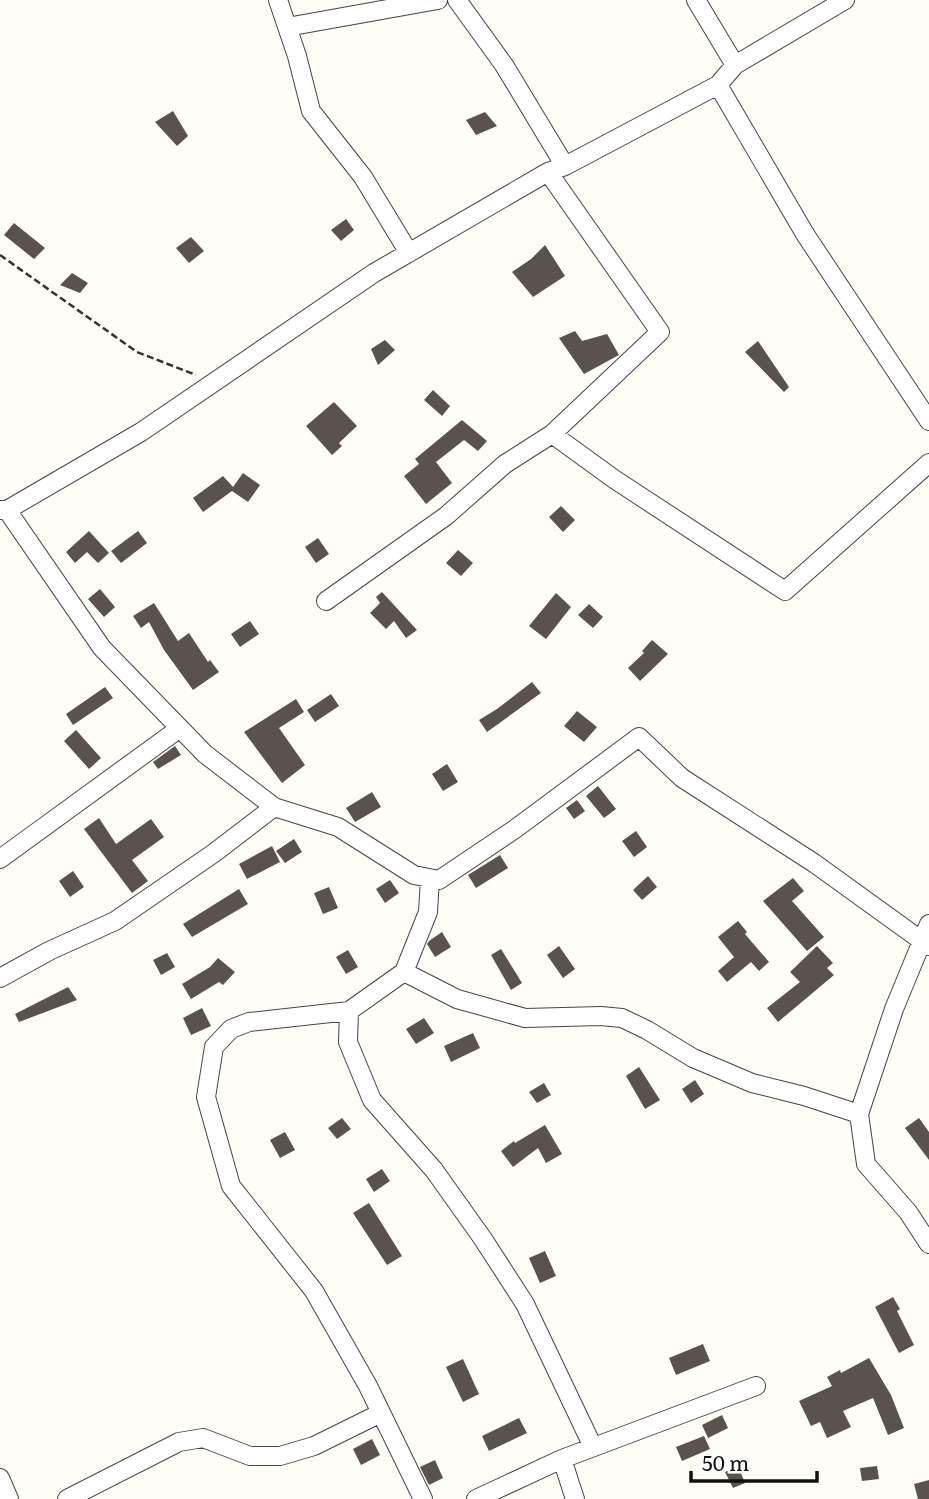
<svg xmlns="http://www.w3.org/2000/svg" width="929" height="1499" viewBox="0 0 929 1499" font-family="Literata,serif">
  <rect width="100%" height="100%" fill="#fffdf5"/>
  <path fill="#5a524d" d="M173,111L188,136L177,146L155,122Z
    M485,112L497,126L476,135L466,120Z
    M346,219L354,230L341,241L331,230Z
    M14,223L45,248L34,259L4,235Z
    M191,237L204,251L189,263L176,248Z
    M545,245L565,276L533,297L512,272L531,259Z
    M72,273L88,283L80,293L60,285Z
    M575,331L582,341L607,334L619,355L584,374L559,338Z
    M385,340L395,350L378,365L371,349Z
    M758,341L789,387L784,392L745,352Z
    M433,390L450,406L442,416L424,400Z
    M334,402L357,426L339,443L342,446L332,455L306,426Z
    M462,420L487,441L478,451L464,440L436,462L452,483L426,504L404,476L419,464L415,459Z
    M243,473L260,485L248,502L232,491L203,512L193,498L223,476L233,487Z
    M561,506L575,520L563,532L549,517Z
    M89,531L109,553L98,563L87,552L75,563L66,552Z
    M138,531L147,543L121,563L111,551Z
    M318,538L329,554L316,563L305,547Z
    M458,550L473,563L461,576L446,563Z
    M100,589L115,607L104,617L88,599Z
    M382,592L417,630L406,638L394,621L386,629L370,613L380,603L376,597Z
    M556,593L571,607L546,639L529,626Z
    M154,603L178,641L189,633L208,662L210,660L219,672L193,690L164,650L149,622L141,628L133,616Z
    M589,604L603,617L593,628L578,615Z
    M250,621L259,634L240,647L231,634Z
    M652,640L668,654L640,681L628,668L644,653L642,651Z
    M532,682L541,693L487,732L479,720L497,709Z
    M105,687L113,698L73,725L66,714Z
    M331,694L339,706L315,722L307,710Z
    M296,699L304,712L279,728L305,765L282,783L244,732Z
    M577,711L597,727L584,742L564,726Z
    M76,730L101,758L89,769L64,741Z
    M175,746L181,755L158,769L153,762Z
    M447,764L458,782L443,791L432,774Z
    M598,786L616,809L604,818L586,796Z
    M372,792L381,807L355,822L346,808Z
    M577,800L585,811L574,819L566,808Z
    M99,818L116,844L151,819L164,837L132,860L148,881L132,893L84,829Z
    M636,831L647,847L634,857L622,841Z
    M294,839L302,852L285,863L276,851Z
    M272,846L280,862L247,879L239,864Z
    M500,855L508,868L476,888L468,875Z
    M73,871L84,887L70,897L59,881Z
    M648,876L657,887L642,900L633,890Z
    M793,878L804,891L792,901L824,937L807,951L763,901Z
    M390,880L399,893L385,903L376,889Z
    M329,887L338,908L323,914L314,893Z
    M239,889L248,904L192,937L183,924Z
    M738,921L747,932L745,934L769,962L759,971L751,962L727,982L718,971L734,957L718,937Z
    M442,932L451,947L435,957L427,944L429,941Z
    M559,946L575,969L563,978L547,955Z
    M817,946L833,963L827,968L834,975L778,1022L767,1008L800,982L790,972Z
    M501,949L522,983L511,990L491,955Z
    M348,950L358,967L346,974L336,957Z
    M167,953L175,967L161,975L153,960Z
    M218,958L235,972L223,985L219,982L191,999L182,984L210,967Z
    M68,987L77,1000L19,1022L15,1014Z
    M202,1008L211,1026L191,1035L183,1018Z
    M424,1018L434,1033L416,1044L406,1029Z
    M473,1033L480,1048L451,1062L444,1046Z
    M639,1067L660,1100L645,1109L626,1076Z
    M695,1080L704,1094L691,1103L682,1089Z
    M544,1083L551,1095L537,1103L529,1092Z
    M342,1118L351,1129L337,1139L328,1128Z
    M919,1118L929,1132V1160L905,1128Z
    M545,1125L562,1154L546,1163L538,1148L513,1167L501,1151L514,1141L515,1143Z
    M285,1132L295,1150L280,1158L270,1140Z
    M382,1169L390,1181L374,1192L366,1179Z
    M369,1203L402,1256L387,1265L353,1213Z
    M545,1251L556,1276L540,1283L529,1258Z
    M893,1297L900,1309L897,1311L914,1345L899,1353L875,1307Z
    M703,1344L710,1361L676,1375L669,1358Z
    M869,1358L891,1395L904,1428L888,1435L873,1398L843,1411L851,1427L827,1438L820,1422L811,1426L799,1401L832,1386L827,1377L840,1370L841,1373Z
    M463,1359L479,1394L463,1402L446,1367Z
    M722,1415L728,1428L708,1438L702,1425Z
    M519,1418L527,1433L489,1451L482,1436Z
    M704,1436L710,1449L682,1461L676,1447Z
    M372,1439L380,1455L361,1465L353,1449Z
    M435,1460L443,1478L429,1485L420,1467Z
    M738,1466L745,1483L733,1488L725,1472Z
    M877,1466L879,1479L862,1481L860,1468Z
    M929,1480V1499H918L914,1484Z"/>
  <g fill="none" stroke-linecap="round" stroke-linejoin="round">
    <defs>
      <path id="street" d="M278,0L297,56L311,111L363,177L409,253
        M457,0L504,65L565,166
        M696,0L735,65
        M287,27L438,0
        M718,85L805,234L929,421
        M552,434L614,479L785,591L929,463
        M0,510H7L141,432L374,273L548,172L565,166L718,85L735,65L845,0
        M7,510L102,648L205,754L274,807L338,827L414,875L439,880L515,829L639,737L682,778L814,863L929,946
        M326,601L446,516L505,464L552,434L660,332L548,172
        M0,859L180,728
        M929,924L894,1009L859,1114L866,1164L908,1212L929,1244
        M404,972L457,999L525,1018L601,1016L622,1018L647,1030L693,1058L752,1083L804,1096L859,1114
        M0,978L49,951L115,921L214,853L274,807
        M349,1011L348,1042L372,1100L434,1170L483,1239L525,1304L593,1447
        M562,1459L575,1499
        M0,1478L9,1499
        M67,1499L179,1442L203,1438L250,1456H280L314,1446L381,1413
        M423,1499L368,1386L314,1291L231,1186L206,1097L214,1047L231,1029L249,1022L349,1011L404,972L428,912L430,879
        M476,1499L562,1459L756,1386"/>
    </defs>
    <use href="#street" stroke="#444" stroke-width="20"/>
    <path stroke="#333" stroke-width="2.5" stroke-dasharray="7 3.5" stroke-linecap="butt" d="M0,255L137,352L196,375"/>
    <use href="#street" stroke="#fff" stroke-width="18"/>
  </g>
  <path d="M691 1471v10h126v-10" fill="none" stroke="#111111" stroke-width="3.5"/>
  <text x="702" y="1471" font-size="21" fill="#111111" stroke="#ffffff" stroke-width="5" paint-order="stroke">50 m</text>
</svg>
